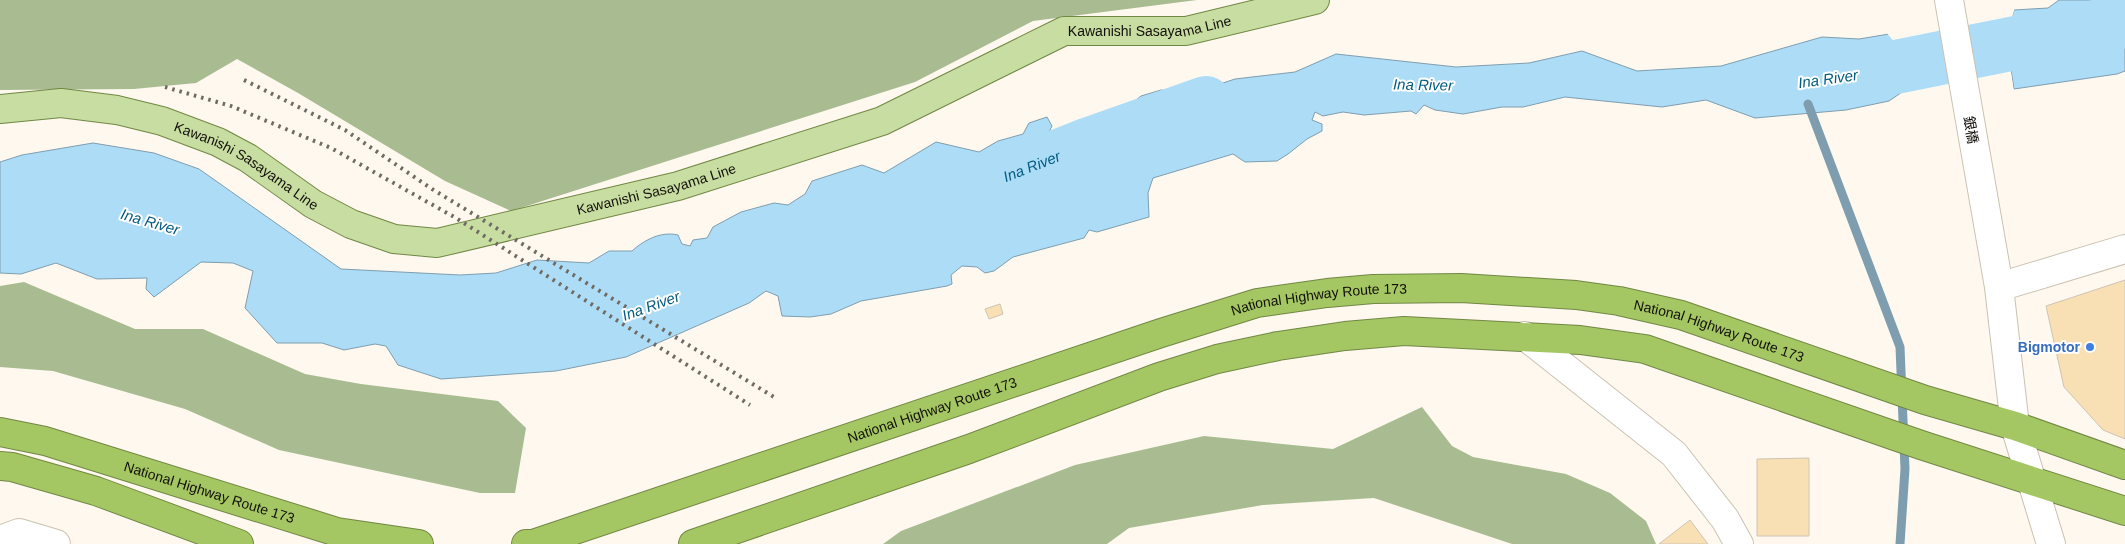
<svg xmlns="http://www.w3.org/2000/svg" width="2125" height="544" viewBox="0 0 2125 544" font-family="Arial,'Noto Sans JP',sans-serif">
  <rect width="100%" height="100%" fill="#fef8ee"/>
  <path fill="#a9bc91" d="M0,0H1197L1033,21L915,82L511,211L445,181L298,93L237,59L196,83L134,89L0,90Z
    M24,282L135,329H203L305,374L361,384L498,401L526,428L515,493H480L279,450L185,409L53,371L0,367V286Z
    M1422,407L1452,446L1473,457L1566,474L1610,493L1646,521L1656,544H1512L1374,498L1263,505L1129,528L1107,544H883L901,531L1075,465L1204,436L1333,449Z"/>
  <path fill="#addcf7" stroke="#7e9eb0" d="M2059,0H2125V71L2117,74L2014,89L2006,39L2014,10L2048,8Z
    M1889,34L1904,54L1914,84L1889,101L1846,110L1755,118L1706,100L1662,107L1565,97L1523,107H1502L1463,114L1435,110L1424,105L1416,114L1411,111L1364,115L1343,112L1323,116L1315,112L1312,120L1322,124V131L1307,139L1288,154L1277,161L1245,162L1233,154L1153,178L1148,193L1149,217L1097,232L1089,230L1084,238L1013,257L994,271L985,273L977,267L962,266L951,275L952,284L947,286L861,301L831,314L810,317L782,316L778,296L766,291L749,303L626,357L556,371L441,379L398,365L386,346L375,344L344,350L322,343H277L245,308L253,271L233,263L201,262L154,297L146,289L147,278L97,279L56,263L21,274L0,273V162L22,155L93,143L154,153L199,169L341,269L460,275L496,273L537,260L589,263L609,251H632C644,240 661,231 678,235L682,244L690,246L693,240L707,238L713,227L741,212L774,203L788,205L805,194L812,181L862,165L884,173L936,142L979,152L998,141L1023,134L1029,123L1047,117L1052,126L1039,152L1043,159L1051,162L1053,154H1059L1063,164L1080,166L1092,160L1100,137L1110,132L1131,140L1137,137L1136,109L1131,104L1141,96L1161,90L1196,92L1235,79L1295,72L1336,54L1456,67L1529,63L1582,51L1637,71L1721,66L1822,37L1859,39Z"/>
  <path fill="#fef8ee" d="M2015,7L2006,39L2014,92L2011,89L2004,39L2012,9Z
    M1886,32H1891L1906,52L1916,83L1914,87L1904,54Z"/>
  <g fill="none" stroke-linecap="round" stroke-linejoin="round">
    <path stroke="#7e9eb0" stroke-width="9" d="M1808,104L1900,347L1905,469L1900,544"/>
    <g stroke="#addcf7" stroke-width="54">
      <path d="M1836,79L2125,21"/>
      <path id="s1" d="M978,188L1084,146L1206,103"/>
    </g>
  </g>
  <path fill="#f9dfb4" stroke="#cec4b4" d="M2125,280V439L2103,430L2064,387L2046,306Z
    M1000,304L1003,314L989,319L985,309Z
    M1809,458V536H1757V459Z
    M1690,520L1708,544H1659Z"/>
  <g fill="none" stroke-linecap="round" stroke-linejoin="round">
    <defs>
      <path id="minor" d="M1949,0L1999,287L2015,426L2051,544
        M1999,287L2125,249
        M1525,336L1674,454L1725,519L1739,544
        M0,540L19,533L56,544"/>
      <g id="major">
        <path id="s2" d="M0,109L61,103L117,110L162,121L218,142L248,158L313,204L351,224L394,239L437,243L678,186L882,121L1064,31H1186L1315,0"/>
      </g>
      <g id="highway">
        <path id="s3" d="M0,432L45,441L337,532L419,544"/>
        <path d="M0,466L12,467L96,491L239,544"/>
        <path id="s4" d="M526,544H533L1161,333L1257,303L1327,293L1373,289L1461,288L1576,295L1619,301L1681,315L1925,400L2015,426L2125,465"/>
        <path d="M693,544L969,449L1159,377L1217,359L1278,346L1345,336L1404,331L1580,340L1645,349L1921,445L2125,511"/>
      </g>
    </defs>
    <use href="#minor" stroke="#cbc2b2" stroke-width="30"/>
    <use href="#major" stroke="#718744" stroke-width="30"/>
    <use href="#highway" stroke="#718744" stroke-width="30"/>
    <use href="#minor" stroke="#fff" stroke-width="28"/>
    <use href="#major" stroke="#c8dda1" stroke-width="28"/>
    <use href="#highway" stroke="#a4c763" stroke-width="28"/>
    <path stroke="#6f6b63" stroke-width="4" stroke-dasharray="2.5 5" stroke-linecap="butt" d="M244,80L345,130L432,189L774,397
      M165,87L231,106L331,148L456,218L750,405"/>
  </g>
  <circle fill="#3f7fe0" stroke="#fff" stroke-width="2" cx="2090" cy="347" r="5"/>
  <g text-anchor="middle" stroke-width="4" stroke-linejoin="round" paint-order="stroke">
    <g font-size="14" fill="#120f09" stroke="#fff">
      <text dy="5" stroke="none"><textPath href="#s2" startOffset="1220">Kawanishi Sasayama Line</textPath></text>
      <text transform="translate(1971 130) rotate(80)" y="5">銀橋</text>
      <text dy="5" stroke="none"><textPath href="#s2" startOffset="260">Kawanishi Sasayama Line</textPath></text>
      <text dy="5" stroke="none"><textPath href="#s2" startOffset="695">Kawanishi Sasayama Line</textPath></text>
      <text dy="5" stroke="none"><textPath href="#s4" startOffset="832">National Highway Route 173</textPath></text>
      <text dy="5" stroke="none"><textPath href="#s4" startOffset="1238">National Highway Route 173</textPath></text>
      <text dy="5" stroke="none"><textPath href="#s4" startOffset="428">National Highway Route 173</textPath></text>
      <text dy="5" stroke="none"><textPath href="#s3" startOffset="218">National Highway Route 173</textPath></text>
    </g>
    <g font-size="14" font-weight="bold" fill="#366cbe" stroke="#fff" text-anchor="end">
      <text x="2080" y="352">Bigmotor</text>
    </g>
    <g font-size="15" font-style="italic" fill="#035b7f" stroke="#fff">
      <text transform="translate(1828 79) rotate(-8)" y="5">Ina River</text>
      <text transform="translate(1423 85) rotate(1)" y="5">Ina River</text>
      <text dy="5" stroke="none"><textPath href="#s1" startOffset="58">Ina River</textPath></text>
      <text transform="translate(150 222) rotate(16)" y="5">Ina River</text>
      <text transform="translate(651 306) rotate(-20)" y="5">Ina River</text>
    </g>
  </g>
</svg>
